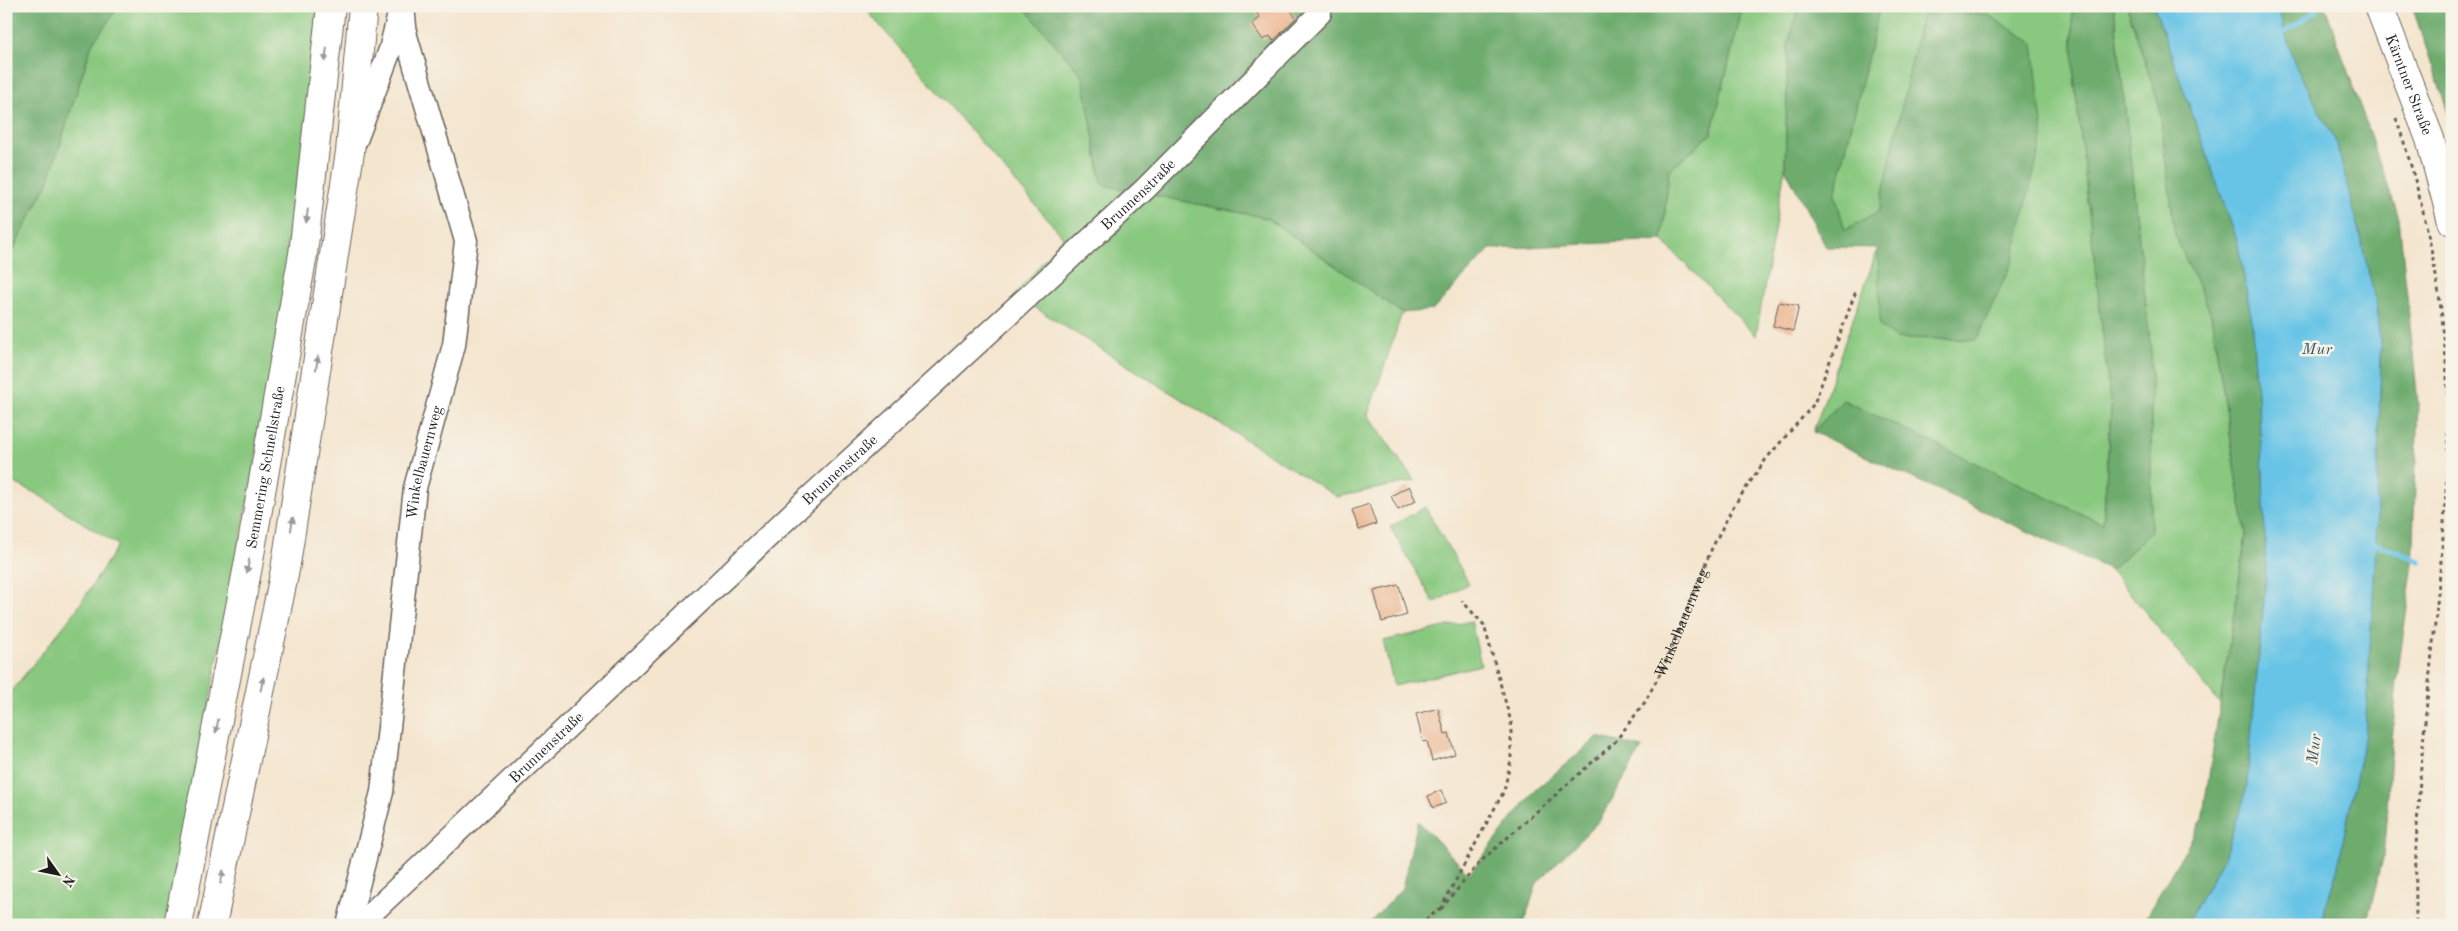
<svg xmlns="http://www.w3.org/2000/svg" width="2458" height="931" viewBox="0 0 2458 931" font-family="'Old Standard TT',serif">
  <rect width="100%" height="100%" fill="#f7f3e8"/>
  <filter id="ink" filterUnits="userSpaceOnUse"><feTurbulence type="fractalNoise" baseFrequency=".02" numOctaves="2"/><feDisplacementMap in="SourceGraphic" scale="10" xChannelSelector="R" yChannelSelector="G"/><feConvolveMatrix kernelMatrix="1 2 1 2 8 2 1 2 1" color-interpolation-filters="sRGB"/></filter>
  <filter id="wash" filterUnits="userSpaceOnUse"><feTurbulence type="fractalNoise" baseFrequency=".0096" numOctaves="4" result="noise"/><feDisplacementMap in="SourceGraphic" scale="20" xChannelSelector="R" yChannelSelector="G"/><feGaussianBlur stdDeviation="1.12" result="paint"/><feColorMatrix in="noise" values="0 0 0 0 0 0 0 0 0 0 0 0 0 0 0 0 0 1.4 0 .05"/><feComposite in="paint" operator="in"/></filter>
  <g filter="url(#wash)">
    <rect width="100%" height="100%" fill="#f4e5ce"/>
    <path fill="#88c87f" stroke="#52724e" d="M119,6H318L304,164L267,399L167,925H6V698L75,612L118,545L37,494L6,479V263L47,185L92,44Z
      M863,6H1023L1083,77L1102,185L1267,218L1402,313L1368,415L1415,481L1337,497L1015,295L1063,237Z
      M1743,6H1799L1788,44L1785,168L1756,336L1662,240L1669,171L1711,134Z
      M1880,6H2072L2074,76L2111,409L2103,525L1843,400L1813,432L1878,248L1922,14L1879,212L1845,231L1835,195Z
      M2114,6H2127L2159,105L2175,235L2211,314L2246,535L2220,704L2111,570L2151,531V353Z
      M1425,507L1469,583L1434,603L1390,527Z
      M1471,621L1481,665L1394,686L1383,641Z"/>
    <path fill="#6eac6e" stroke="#456445" d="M6,6H119L92,44L48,182L6,263Z
      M1023,6H1743L1711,134L1669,171L1662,240L1490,249L1433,310L1402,313L1267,218L1102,185L1083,77Z
      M1799,6H1880L1835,195L1845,230L1879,211L1922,14H1987L2033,43L2043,134L2012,263L1976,340L1895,338L1880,326L1878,248L1826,247L1785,168L1788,44Z
      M2072,6H2114L2151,353V531L2111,570L1813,432L1843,400L2103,524L2111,409L2074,76Z
      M2127,6H2154L2237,240L2251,315L2263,469L2266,577L2246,793L2225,855L2187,925H2141L2202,821L2246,535L2211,314L2175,235L2159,105Z
      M2277,6H2325L2399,218L2418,403L2412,571L2397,679L2383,858L2366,925H2320L2337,870L2365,734L2376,544L2381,351L2375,298L2337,144L2295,65Z
      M2412,6H2452V124Z
      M1598,737L1642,748L1600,820L1537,883L1523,925H1368L1402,888L1418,821L1469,874L1535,790Z"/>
    <path fill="#68c4e6" stroke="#427081" d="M2154,6H2277L2295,65L2337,144L2375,298L2381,351L2376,544L2365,734L2337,870L2320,925H2187L2225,855L2246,793L2266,577L2263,469L2251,315L2237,240Z"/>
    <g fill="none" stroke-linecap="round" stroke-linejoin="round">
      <path stroke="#68c4e6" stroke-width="5.5" d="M2280,35L2316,11
        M2370,546L2376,544L2420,561"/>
    </g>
    <g id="blocks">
      <path fill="#ecaf88" d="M1252,6H1288L1296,18L1273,41L1270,36L1263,40L1252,24L1260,18Z
        M1779,302L1799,306L1793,331L1773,326Z
        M1409,486L1416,501L1398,510L1391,496Z
        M1369,504L1376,524L1359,530L1352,510Z
        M1399,585L1407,615L1382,622L1374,591Z
        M1438,708L1445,734L1449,733L1455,754L1432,761L1427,741L1423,742L1416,714Z
        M1441,790L1446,803L1433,808L1428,796Z"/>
    </g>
  </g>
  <g filter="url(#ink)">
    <use href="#blocks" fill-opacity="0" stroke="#68625a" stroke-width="1"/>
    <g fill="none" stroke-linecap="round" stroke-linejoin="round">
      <defs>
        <g id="minor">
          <path d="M356,140L390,50L399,14"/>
          <path id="s2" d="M348,925L382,792L415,488L454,345L466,241L406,36L403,6"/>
          <path id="s3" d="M359,925L797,509L1145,189L1320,13"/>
        </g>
        <g id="major">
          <path id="s4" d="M2379,6L2430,139L2452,221"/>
        </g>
        <g id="highway">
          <path id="s5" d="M178,925L248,566L303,254L331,6"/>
          <path d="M212,925L285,570L350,152L363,6"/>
        </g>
      </defs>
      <use href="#minor" stroke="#68625a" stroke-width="25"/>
      <use href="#major" stroke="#68625a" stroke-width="30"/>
      <use href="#highway" stroke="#68625a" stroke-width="30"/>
      <g stroke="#68625a" stroke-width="3" stroke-dasharray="4 4" stroke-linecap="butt">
        <path d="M2396,118C2428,212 2447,311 2448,410C2449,550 2424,688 2417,827C2415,859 2416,892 2416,925"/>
        <path d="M1444,902L1504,791L1511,760V722L1484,625L1462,601"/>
        <path id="s1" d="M1441,909L1480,862L1615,742L1645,702L1664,666L1712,548L1733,507L1766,459L1814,404L1856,291"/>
        <path d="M1419,925L1441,908"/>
      </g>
      <use href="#minor" stroke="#fff" stroke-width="22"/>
      <use href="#major" stroke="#fff" stroke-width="28"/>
      <use href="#highway" stroke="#fff" stroke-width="28"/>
    </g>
    <defs><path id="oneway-solid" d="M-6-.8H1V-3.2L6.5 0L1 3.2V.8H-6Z" transform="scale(1.25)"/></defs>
    <g fill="#999">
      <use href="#oneway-solid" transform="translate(326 55) rotate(97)"/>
      <use href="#oneway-solid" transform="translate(307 216) rotate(97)"/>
      <use href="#oneway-solid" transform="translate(317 363) rotate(-81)"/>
      <use href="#oneway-solid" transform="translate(292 524) rotate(-81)"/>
      <use href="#oneway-solid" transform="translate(248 566) rotate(100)"/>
      <use href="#oneway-solid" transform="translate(262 684) rotate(-78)"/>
      <use href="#oneway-solid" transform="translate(217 726) rotate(101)"/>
      <use href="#oneway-solid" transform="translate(222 877) rotate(-78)"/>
    </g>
  </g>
  <g text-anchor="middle" stroke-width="5" stroke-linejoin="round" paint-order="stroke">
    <g font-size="15" fill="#1c1c1c" stroke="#f7f3e8">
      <text dy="5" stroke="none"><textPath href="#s4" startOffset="84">Kärntner Straße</textPath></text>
      <text dy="5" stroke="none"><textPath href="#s3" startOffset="1068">Brunnenstraße</textPath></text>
      <text dy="5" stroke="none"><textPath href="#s2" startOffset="470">Winkelbauernweg</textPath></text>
      <text dy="5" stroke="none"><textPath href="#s5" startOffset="466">Semmering Schnellstraße</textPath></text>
      <text dy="5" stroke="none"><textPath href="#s3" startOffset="662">Brunnenstraße</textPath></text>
      <text dy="5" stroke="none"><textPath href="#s1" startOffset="379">Winkelbauernweg</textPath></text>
      <text dy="5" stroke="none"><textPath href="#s3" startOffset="258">Brunnenstraße</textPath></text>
    </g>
    <g font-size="16" font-style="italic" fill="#375763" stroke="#f7f3e8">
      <text x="2317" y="354">Mur</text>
      <text transform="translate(2313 749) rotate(-83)" y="6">Mur</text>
    </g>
  </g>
  <rect width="2458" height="931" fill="none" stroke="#f7f3e8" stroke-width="25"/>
  <g transform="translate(58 874) rotate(123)" stroke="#f7f3e8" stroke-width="4" paint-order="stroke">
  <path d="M0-4L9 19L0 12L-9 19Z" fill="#1c1c1c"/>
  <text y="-8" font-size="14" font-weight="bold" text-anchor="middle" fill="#1c1c1c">N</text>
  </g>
</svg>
